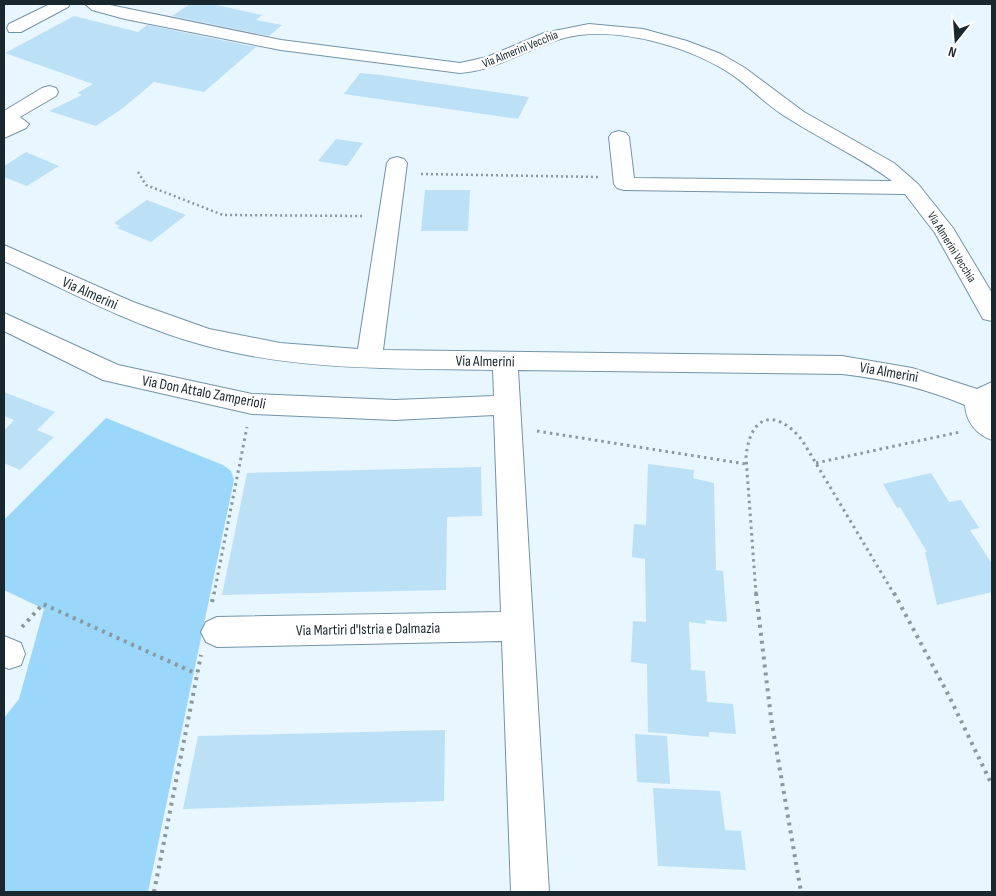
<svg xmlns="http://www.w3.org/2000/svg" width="996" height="896" viewBox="0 0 996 896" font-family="'Sofia Sans Condensed',sans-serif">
  <rect width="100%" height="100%" fill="#e8f6ff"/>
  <path fill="#9bd7fa" d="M106,418L223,465L231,471L234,480L148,892H4V718L19,699L44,609L4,590V520Z"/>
  <path fill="#bce0f5" d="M190,4H212L262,15L256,20L282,25L269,36L172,16Z
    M74,16L138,32L147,25L256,47L204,92L154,82L123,108L96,126L49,111L82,95L77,93L93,84L5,53Z
    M360,73L381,75L529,97L518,119L344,94Z
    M336,139L363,143L347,166L318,161Z
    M26,152L59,166L27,186L4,177V166Z
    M425,190H470L468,231H421Z
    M147,200L186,215L151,242L117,228L120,226L114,223Z
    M4,392L55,412L37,430L54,437L20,470L4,463V431L14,420L4,416Z
    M648,464L694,470L693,478L714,483L716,570L723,571L727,622L705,620L706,624L689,622L691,670L705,671L707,702L733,704L736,734L709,732V737L648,732L647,664L631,662L633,621L646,622L645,559L632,557V555L634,524L646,525Z
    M481,467L482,516L447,517L446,590L222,595L247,473Z
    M931,473L949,502L961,500L979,528L970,530L992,564V592L937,605L925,552H927L900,507L897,508L883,484Z
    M445,730L444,801L183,809L198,736Z
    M635,734L667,736L670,784L637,782Z
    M653,788L720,791L725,830L741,831L746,870L658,866Z"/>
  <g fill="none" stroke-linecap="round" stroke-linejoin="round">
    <defs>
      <path id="minor" d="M85,4H105L281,40L460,63L487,57L544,33L589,24L643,29L687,41L721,54L745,68L804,112L894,163L918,184L953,228L992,293V321L983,319L935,233L905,194L624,190L617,188L614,184L609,137L612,133L619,131L626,133L629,137L634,178L892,181C860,157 824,141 791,120C770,108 753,90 734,76C694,48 627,29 579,35C536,41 503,70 460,73L281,50L125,19L92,10Z
        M49,86L56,88L58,92L56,96L20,117L29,124L26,128L4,138V111L42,88Z
        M397,157L404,159L407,163L383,350L842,356L912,368L977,389L992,382V440C977,435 966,422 965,405C925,388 885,379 842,374L518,370L549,892H511L502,641L217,647L206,642L201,632L206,622L217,617L501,612L494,415L395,420L252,414L103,380L4,331V313L118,365L252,394L395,400L494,396L493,370C396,368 297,371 203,345C133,326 68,291 4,261V245L133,302L209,329L280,343L358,349L387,163L390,159Z
        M4,636L21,643L25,654L21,665L9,669L4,667Z"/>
      <path id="secondary" d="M50,4H70L68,7L21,32H9L7,28L9,24Z"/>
    </defs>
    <use href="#minor" stroke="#7394a8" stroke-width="2"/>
    <use href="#secondary" stroke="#7394a8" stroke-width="2"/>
    <path stroke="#8a98a0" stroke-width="2.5" stroke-dasharray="2 3" stroke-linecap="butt" d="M138,172L146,185L223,215L364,216
      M421,174L599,177"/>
    <path stroke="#8a98a0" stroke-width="3" stroke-dasharray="2.5 4" stroke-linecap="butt" d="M537,431L746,464
      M816,463L960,432
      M214,594L247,427
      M756,594L746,457C750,415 775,407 802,440L894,594"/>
    <path stroke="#8a98a0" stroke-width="4" stroke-dasharray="3 5" stroke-linecap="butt" d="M756,593L771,718L801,892
      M894,593L949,696L992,785
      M212,602L214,593
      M22,627L43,604L197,674
      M154,892L201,655"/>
    <use href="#minor" fill="#fff" fill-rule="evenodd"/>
    <use href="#secondary" fill="#fff" fill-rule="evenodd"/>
  </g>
  <g text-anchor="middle" stroke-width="4.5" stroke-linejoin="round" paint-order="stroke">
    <g font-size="12" fill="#19272e" stroke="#fff">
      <text transform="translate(520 49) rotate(-22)" y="4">Via Almerini Vecchia</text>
      <text transform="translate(952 247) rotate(58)" y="4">Via Almerini Vecchia</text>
    </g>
    <g font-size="15" fill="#19272e" stroke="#fff">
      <text transform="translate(90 293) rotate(24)" y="5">Via Almerini</text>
      <text transform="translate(485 361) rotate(1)" y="5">Via Almerini</text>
      <text transform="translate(889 372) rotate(10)" y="5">Via Almerini</text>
      <text transform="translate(204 392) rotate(11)" y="5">Via Don Attalo Zamperioli</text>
      <text transform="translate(368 629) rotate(-1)" y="5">Via Martiri d'Istria e Dalmazia</text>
    </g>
  </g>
  <rect width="996" height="896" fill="none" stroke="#19272e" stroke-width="10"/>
  <g transform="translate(956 40) rotate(197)" stroke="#ffffff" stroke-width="4" paint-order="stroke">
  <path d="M0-4L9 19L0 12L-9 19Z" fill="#19272e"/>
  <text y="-8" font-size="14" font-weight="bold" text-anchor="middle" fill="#19272e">N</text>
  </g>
</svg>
